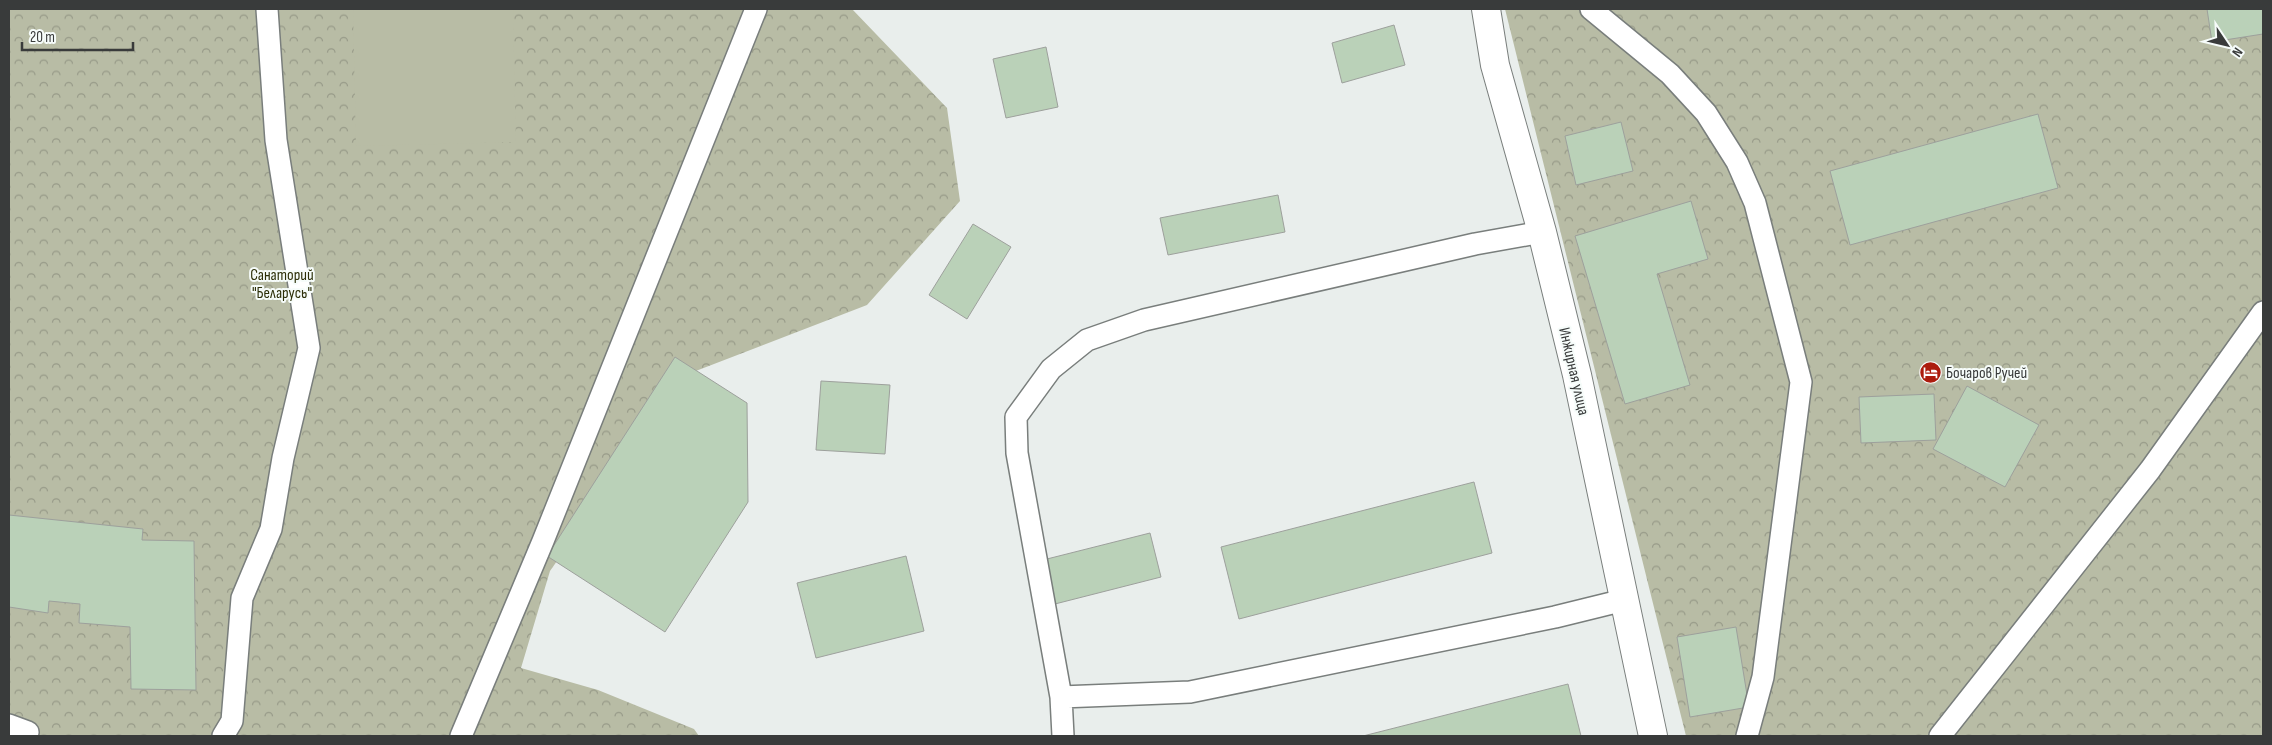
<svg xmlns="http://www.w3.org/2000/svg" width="2272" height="745" viewBox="0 0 2272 745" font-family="'Sofia Sans Condensed',sans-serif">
  <defs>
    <pattern id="forest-crowns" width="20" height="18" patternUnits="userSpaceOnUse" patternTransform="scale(1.25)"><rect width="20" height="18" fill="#b8bca5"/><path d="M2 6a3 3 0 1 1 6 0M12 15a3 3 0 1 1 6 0" fill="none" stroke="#979a88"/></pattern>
  </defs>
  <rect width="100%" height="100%" fill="#e9eeec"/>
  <path fill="url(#forest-crowns)" d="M9,9H852L947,108L960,201L867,305L688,374L550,571L521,668L598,690L694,729L699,736H9Z
    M1505,9H2263V736H1686Z"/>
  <path fill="#b8bca5" d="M353,9H513L516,142L356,146Z"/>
  <path fill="#bad1b8" stroke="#9da09c" d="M2207,9H2263V34L2212,42Z
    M1394,25L1405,65L1342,83L1332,43Z
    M1046,47L1058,107L1006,118L993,59Z
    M2038,114L2058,188L1850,245L1830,171Z
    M1621,122L1633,171L1576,185L1565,136Z
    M1278,195L1285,232L1168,255L1160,218Z
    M1691,201L1708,259L1657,274L1690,385L1625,404L1575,236Z
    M973,224L1011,247L967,319L929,295Z
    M675,357L747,403L748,502L665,632L547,556Z
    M821,381L890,385L885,454L816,450Z
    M1967,386L2039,425L2005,487L1933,449Z
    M1934,394L1936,440L1861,443L1859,397Z
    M1474,482L1492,553L1239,619L1221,547Z
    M9,515L143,529L142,540L194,541L196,690L131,689L130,627L79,623L80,604L49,601L48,613L9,607Z
    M1150,533L1161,577L1051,605L1039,561Z
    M906,556L924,631L816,658L797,583Z
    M1736,627L1749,707L1690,717L1677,637Z
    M1568,684L1581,736H1363Z"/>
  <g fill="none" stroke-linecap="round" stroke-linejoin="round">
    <defs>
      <path id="lane" d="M1591,9L1670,74L1706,113L1737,162L1755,203L1801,382L1763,677L1747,736
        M1061,697L1190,692L1555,617L1624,600
        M9,725L28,732L27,736
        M223,736L232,721L242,598L271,529L283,458L309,348L276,140L267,9
        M461,736L543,541L756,9
        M1063,736L1061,697L1017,453L1016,417L1051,369L1087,340L1144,320L1475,244L1542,232
        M1940,736L2150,470L2263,312"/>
      <path id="street" d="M1486,9L1495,65L1542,232L1577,375L1653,736"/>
    </defs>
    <use href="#lane" stroke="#797e7c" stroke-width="24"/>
    <use href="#street" stroke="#797e7c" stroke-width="30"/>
    <use href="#lane" stroke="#fff" stroke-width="21"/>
    <use href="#street" stroke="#fff" stroke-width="28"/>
  </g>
  <defs>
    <symbol id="hotel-disc" viewBox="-11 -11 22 22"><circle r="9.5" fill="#ac1c0d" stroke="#f6fcfa"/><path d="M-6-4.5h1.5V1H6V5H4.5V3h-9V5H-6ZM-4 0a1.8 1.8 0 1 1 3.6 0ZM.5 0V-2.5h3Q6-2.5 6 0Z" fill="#fff"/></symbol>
  </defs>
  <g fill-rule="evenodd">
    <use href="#hotel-disc" x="1918" y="360" width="25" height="25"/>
  </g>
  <g text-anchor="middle" stroke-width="4" stroke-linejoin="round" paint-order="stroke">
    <g font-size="16" fill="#2c2f08" stroke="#f6fcfa">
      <text x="282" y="280">Санаторий<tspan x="282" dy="18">"Беларусь"</tspan></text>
    </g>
    <g font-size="16" fill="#393b3b" stroke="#f6fcfa">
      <text transform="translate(1575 371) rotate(77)" y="6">Инжирная улица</text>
    </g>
    <g font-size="16" fill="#393b3b" stroke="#f6fcfa" text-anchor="start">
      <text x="1946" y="378">Бочаров Ручей</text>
    </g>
  </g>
  <rect width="2272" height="745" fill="none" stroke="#393b3b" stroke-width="20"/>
  <g transform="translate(2227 45) rotate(125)" stroke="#f6fcfa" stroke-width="4" paint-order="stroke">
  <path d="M0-4L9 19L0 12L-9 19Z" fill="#393b3b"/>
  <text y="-8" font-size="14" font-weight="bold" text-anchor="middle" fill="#393b3b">N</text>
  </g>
  <path d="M22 42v8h111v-8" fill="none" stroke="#393b3b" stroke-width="2.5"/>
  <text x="30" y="42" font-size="15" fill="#393b3b" stroke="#f6fcfa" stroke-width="4" paint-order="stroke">20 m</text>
</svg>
